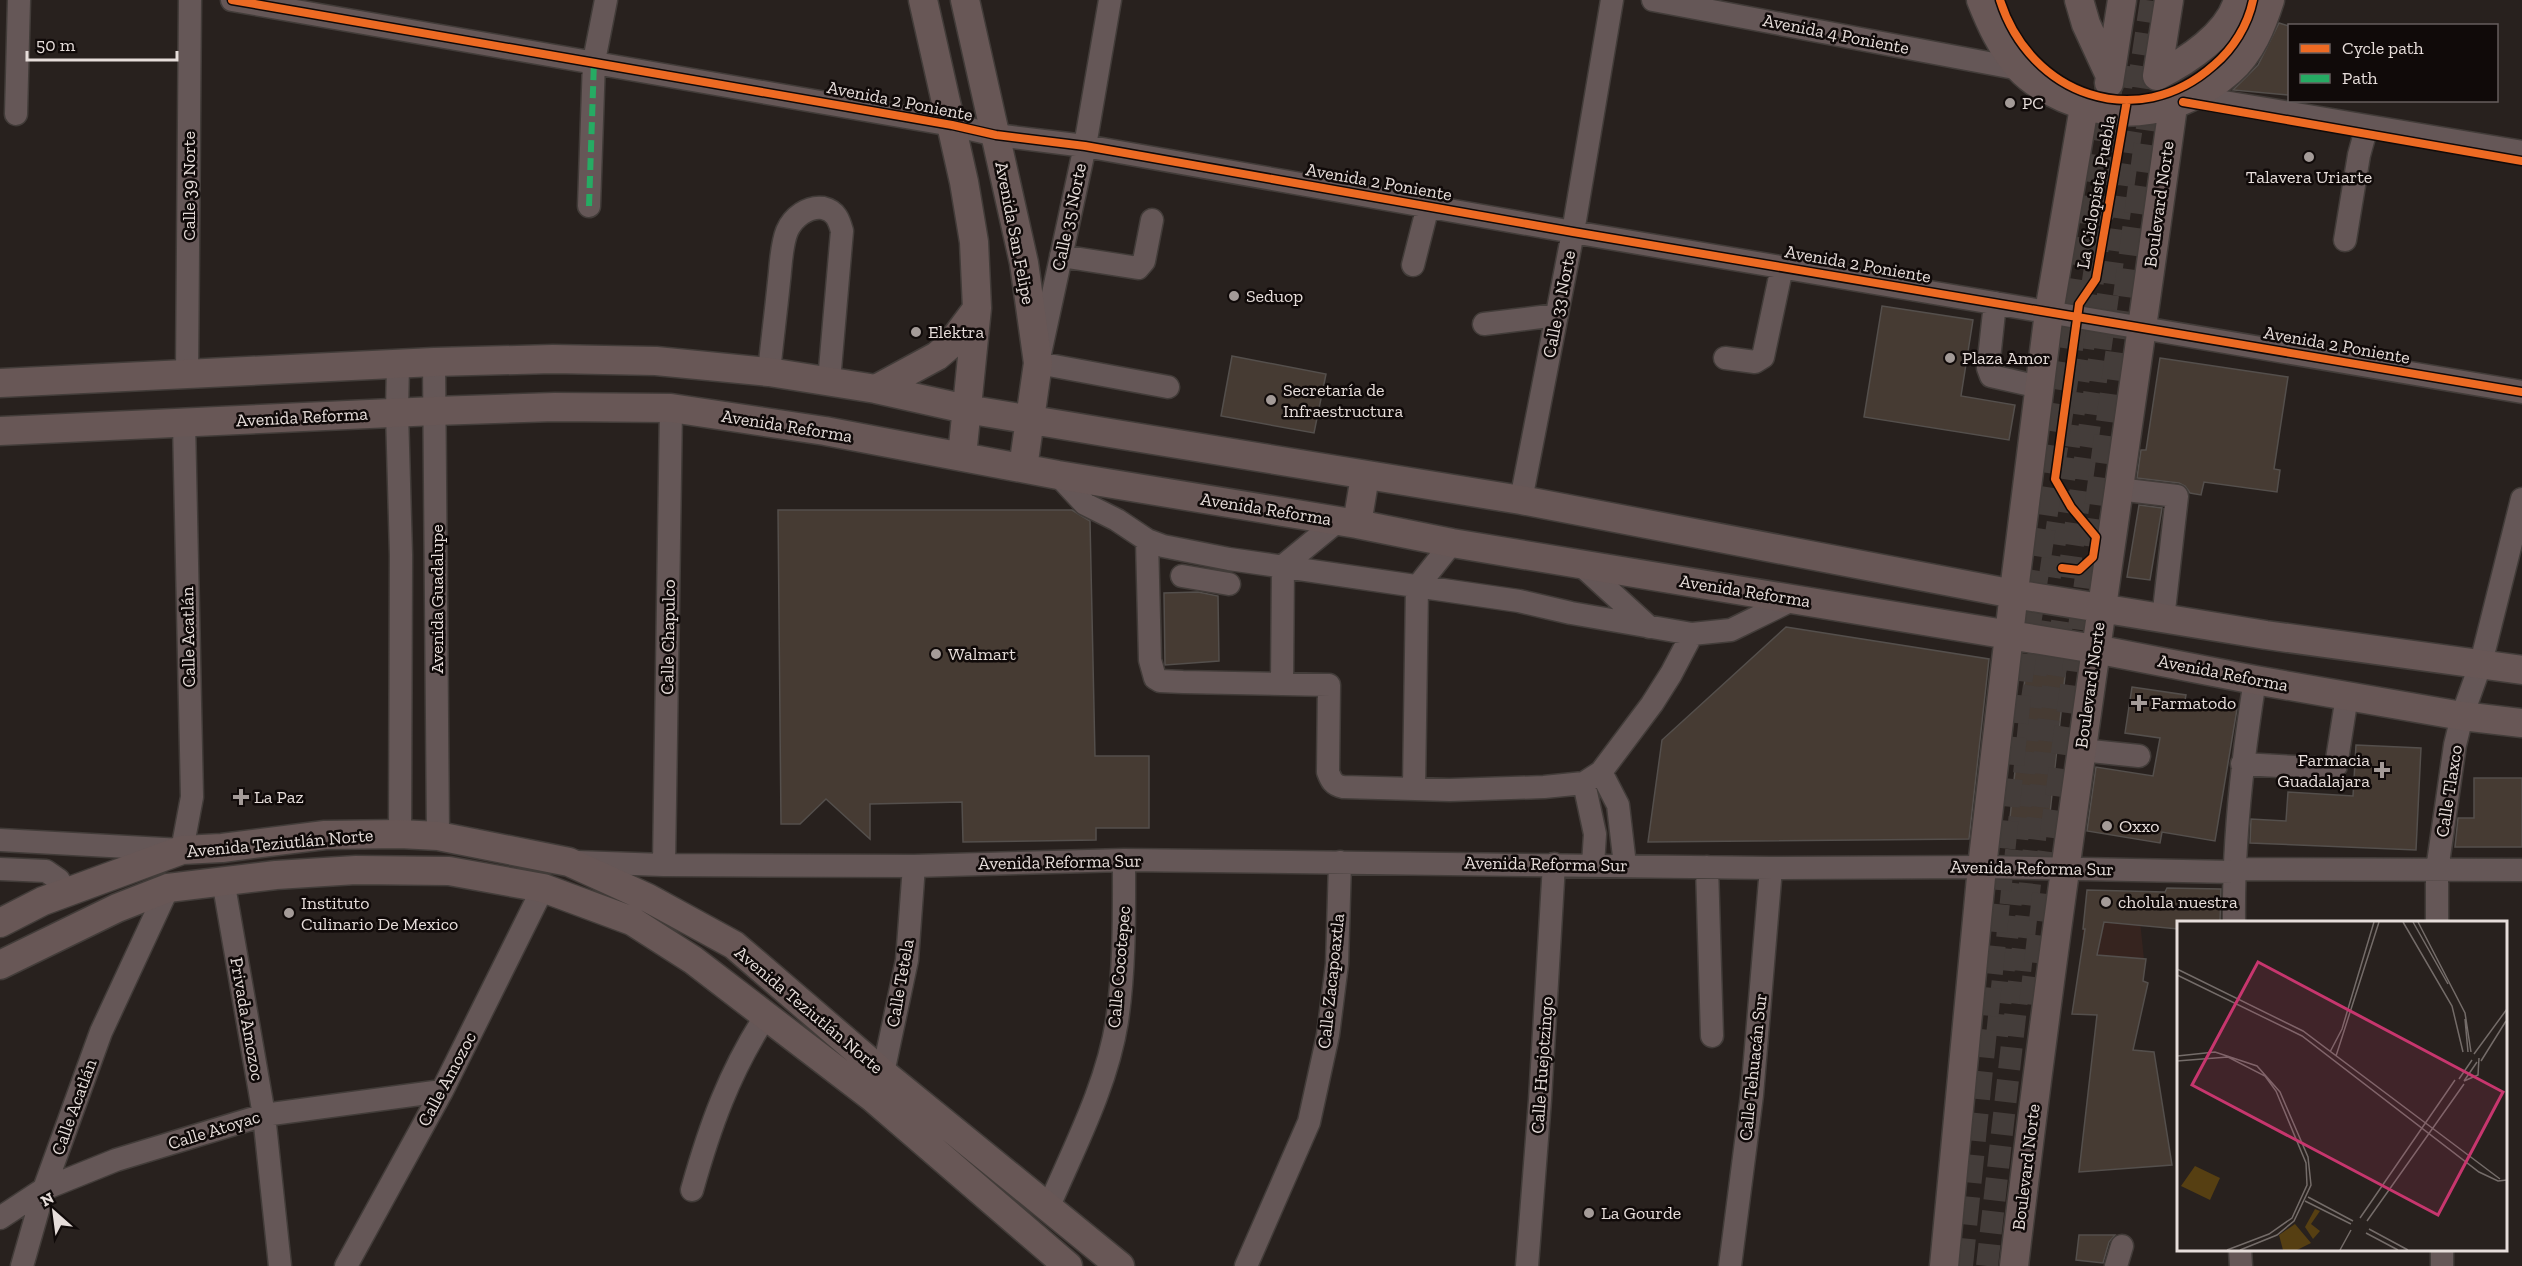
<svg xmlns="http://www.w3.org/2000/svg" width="2522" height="1266" viewBox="0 0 2522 1266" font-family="'Zilla Slab',serif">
  <rect width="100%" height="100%" fill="#28211e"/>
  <path fill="#36241f" d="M2139,911L2144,959L2082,953L2083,929L2102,928L2104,922L2118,923Z"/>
  <path fill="#463b33" stroke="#544f4c" stroke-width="1.5" d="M2279,23L2289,26V95L2233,90L2258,65Z
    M1882,306L1973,320L1961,396L2015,405L2009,440L1864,417Z
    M1232,356L1326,374L1314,433L1221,416Z
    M2160,358L2288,377L2274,469L2280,470L2277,492L2204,482L2201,495L2190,493L2185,486L2179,483L2137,478L2141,450H2146Z
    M2139,505L2162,508L2150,580L2127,577Z
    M778,510H1072L1090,521L1095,756H1149V828H1096V840L963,842L962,802L870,804V839L826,799L800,824H781Z
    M1198,592L1218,596L1219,661L1165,665L1164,593Z
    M1786,627L1989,659L1969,839L1648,842L1662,740Z
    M2027,659L2066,667L2048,831L2009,827Z
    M2132,687L2186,695L2185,700L2237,709L2215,841L2162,832L2160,843L2087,831L2096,767L2153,776L2160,738L2125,733Z
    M2356,745L2421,748L2416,850L2250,843L2251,819L2286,821L2288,792L2353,796Z
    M2474,778H2522V847H2455L2458,818H2474Z
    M2167,888L2221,889L2220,922H2178V929L2104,922L2097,955L2146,959L2143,981L2148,983L2133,1050L2154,1052L2172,1165L2079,1172L2097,1015L2072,1014L2085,929H2083L2087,890L2165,892Z
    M2079,1235H2115L2109,1242L2103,1263L2076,1260Z"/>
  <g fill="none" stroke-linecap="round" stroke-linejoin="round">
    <path stroke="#443d3a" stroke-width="22" stroke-dasharray="22 11" stroke-linecap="butt" d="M1997,1036L2031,706L2125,61
      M1987,1266L2049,715L2129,146L2151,0"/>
    <path stroke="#443d3a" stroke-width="28" stroke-dasharray="28 14" stroke-linecap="butt" d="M2033,1005L2049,870L2157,76
      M1959,1266L2019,677L2109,85"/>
    <defs>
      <path id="minor" d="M232,0L952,125L996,135L1085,146L1573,232L2522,392
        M1110,0L1085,146L1038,363L1168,387
        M1653,0L2020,69
        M2194,97L2522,152
        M16,114L19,0
        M589,206L594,61L606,0
        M2345,240L2359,155L2367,126
        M1061,256L1138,268L1144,261L1152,220
        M1413,265L1428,206
        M1995,303L1988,368L1991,376L2040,387
        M1484,324L1557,315
        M1725,358L1755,362L1763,357L1782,267
        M434,362L438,836
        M398,364L397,412L401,555L400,834
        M769,372C772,342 776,311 779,281C781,265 781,246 787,231C793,217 808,206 823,208C836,211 839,220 842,231L829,381
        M187,373L190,0
        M1058,475L1085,504L1117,520L1147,540L1163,546L1229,559L1519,601L1571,613L1692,634L1731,630L1794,599
        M2118,489L2177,496L2163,619
        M1521,500L1573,232L1612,0
        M1147,540L1150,660L1155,678L1160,681L1183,682L1329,685L1328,772C1331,780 1333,785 1343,787L1450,790L1544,787L1584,783L1601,772L1652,704L1671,674L1692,634
        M1580,564L1649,627
        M1182,576L1229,584
        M1282,684L1283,566L1339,520
        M2081,750L2139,756
        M2242,764L2333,769L2336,766L2347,696
        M1601,772L1618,805L1625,865
        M1584,783L1595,834L1593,865
        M1414,788L1417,587L1452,543
        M0,840L182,850L192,797L184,422
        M577,862L664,865L914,866L1124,860L1771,868L1982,867L2233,872L2242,869L2522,870
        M664,865L671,408
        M1707,867L1712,1036
        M0,869L46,871L59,880L64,894
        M223,880L264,1115L280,1266
        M2234,922C2233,841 2242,761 2255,680
        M2437,922V870L2455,745L2462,716L2481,663L2522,499
        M878,1085L883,1073L907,960L914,866
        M692,1190C710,1126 729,1073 765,1017
        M1049,1206C1075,1146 1107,1085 1117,1021C1125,967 1124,914 1124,860
        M0,1218L44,1189L116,1160L264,1115L442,1091
        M2240,1250L2241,1266
        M2442,1250V1266
        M22,1266L44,1189L101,1032L168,888
        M346,1266L442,1091L543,888
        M1246,1266L1309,1122L1328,1035L1337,964L1340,862
        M1527,1266L1540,1100L1554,864
        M1730,1266L1752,1095L1771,868
        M2116,1266L2122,1246"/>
      <path id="major" d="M923,0L964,182L974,242L977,308L962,456
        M965,0L1024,263L1038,363L1023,468
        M1981,0C1991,25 2001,47 2019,68C2031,81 2048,91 2064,98C2122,124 2183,112 2230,71C2251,53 2262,25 2270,0
        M2079,0L2086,24L2110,76
        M2157,76C2187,61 2229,34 2238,0
        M2157,76L2169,0
        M2109,83L2122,0
        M0,383L434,362L553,359L656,361L769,372L876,389L966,409L1110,433L1521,500L2014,594L2266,635L2522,670
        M876,389L937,356L950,345L976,310
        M0,431L435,411L555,407L671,408L825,431L1058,475L1357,524L1452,543L2095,649L2255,680L2462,716L2522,723
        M1357,524L1365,476
        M0,923L43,901L182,850L222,848L325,835L400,834L438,836L569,862L648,898L734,945L883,1073L1120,1266
        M0,965L117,908L168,888L276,875L356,870L449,871L543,888L632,921L693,960L873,1098L1068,1266
        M1944,1266L1982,867L2016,575L2049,312L2084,107
        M2014,1266C2060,878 2120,492 2173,106"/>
    </defs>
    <use href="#minor" stroke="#423c39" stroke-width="25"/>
    <use href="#major" stroke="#423c39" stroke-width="31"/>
    <use href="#minor" stroke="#655757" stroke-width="22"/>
    <use href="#major" stroke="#685756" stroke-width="28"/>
    <path stroke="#26ab63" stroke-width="6" stroke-dasharray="12 6" stroke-linecap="butt" d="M589,206L594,61"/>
    <defs>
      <path id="cycleway" d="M232,0L952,125L996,135L1085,146L1573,232L2522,392
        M2000,0C2030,95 2137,134 2214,65C2233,49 2248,25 2253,0
        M2183,102L2522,161
        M2062,568L2079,570L2093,557L2096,537L2071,507L2055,479L2079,304L2096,279L2127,100"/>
    </defs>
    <use href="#cycleway" stroke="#100a09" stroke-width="11"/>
    <use href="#cycleway" stroke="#ed6a23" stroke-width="8"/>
  </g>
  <g fill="#a49b98" stroke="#100a09" stroke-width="2">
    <circle cx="2010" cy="103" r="6"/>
    <circle cx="2309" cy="157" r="6"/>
    <circle cx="1234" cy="296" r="6"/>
    <circle cx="916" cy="332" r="6"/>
    <circle cx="1950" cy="358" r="6"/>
    <circle cx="1271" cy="400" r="6"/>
    <circle cx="936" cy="654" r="6"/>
    <path d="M2136 694h6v6h6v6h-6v6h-6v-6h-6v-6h6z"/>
    <path d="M2379 761h6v6h6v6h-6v6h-6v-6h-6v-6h6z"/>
    <path d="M238 788h6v6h6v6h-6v6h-6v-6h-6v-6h6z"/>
    <circle cx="2107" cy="826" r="6"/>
    <circle cx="2106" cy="902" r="6"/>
    <circle cx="289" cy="913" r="6"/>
    <circle cx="1589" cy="1213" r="6"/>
  </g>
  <g text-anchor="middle" stroke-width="5" stroke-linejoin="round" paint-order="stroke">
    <g font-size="18" fill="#e6ddda" stroke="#100a09">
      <text transform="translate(1836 34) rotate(11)" y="6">Avenida 4 Poniente</text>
      <text transform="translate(900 101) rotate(11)" y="6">Avenida 2 Poniente</text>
      <text transform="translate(1379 182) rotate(10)" y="6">Avenida 2 Poniente</text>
      <text transform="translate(189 186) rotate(-90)" y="6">Calle 39 Norte</text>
      <text transform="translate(2096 192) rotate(-80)" y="6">La Ciclopista Puebla</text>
      <text transform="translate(2159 204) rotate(-82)" y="6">Boulevard Norte</text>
      <text transform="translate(1069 217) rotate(-78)" y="6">Calle 35 Norte</text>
      <text transform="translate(1015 233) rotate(79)" y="6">Avenida San Felipe</text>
      <text transform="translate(1858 264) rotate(10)" y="6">Avenida 2 Poniente</text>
      <text transform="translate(1559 304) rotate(-79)" y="6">Calle 33 Norte</text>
      <text transform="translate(2337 345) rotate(10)" y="6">Avenida 2 Poniente</text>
      <text transform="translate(302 417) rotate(-3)" y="6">Avenida Reforma</text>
      <text transform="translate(787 426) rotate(9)" y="6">Avenida Reforma</text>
      <text transform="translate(1266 509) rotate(9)" y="6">Avenida Reforma</text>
      <text transform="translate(1745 591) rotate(9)" y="6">Avenida Reforma</text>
      <text transform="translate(437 599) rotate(-90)" y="6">Avenida Guadalupe</text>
      <text transform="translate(188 637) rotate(-91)" y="6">Calle Acatlán</text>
      <text transform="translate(668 637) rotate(-89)" y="6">Calle Chapulco</text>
      <text transform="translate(2223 673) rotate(11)" y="6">Avenida Reforma</text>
      <text transform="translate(2090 685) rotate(-82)" y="6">Boulevard Norte</text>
      <text transform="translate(2449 791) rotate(-81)" y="6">Calle Tlaxco</text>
      <text transform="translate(280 843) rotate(-5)" y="6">Avenida Teziutlán Norte</text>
      <text transform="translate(1060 862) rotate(-1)" y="6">Avenida Reforma Sur</text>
      <text transform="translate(1546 864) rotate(1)" y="6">Avenida Reforma Sur</text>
      <text transform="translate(2032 868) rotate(1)" y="6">Avenida Reforma Sur</text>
      <text transform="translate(1119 967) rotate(-85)" y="6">Calle Cocotepec</text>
      <text transform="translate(1331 981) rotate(-84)" y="6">Calle Zacapoaxtla</text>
      <text transform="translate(900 983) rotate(-80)" y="6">Calle Tetela</text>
      <text transform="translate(809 1010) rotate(40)" y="6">Avenida Teziutlán Norte</text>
      <text transform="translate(247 1019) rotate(80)" y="6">Privada Amozoc</text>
      <text transform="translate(1542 1065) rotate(-86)" y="6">Calle Huejotzingo</text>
      <text transform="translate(1753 1067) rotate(-84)" y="6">Calle Tehuacán Sur</text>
      <text transform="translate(447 1079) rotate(-62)" y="6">Calle Amozoc</text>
      <text transform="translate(74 1107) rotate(-70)" y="6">Calle Acatlán</text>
      <text transform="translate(214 1130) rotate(-17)" y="6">Calle Atoyac</text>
      <text transform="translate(2026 1167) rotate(-83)" y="6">Boulevard Norte</text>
    </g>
    <g font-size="18" fill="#e6ddda" stroke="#100a09" text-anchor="start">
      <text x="2022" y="109">PC</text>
      <text x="2309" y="183" text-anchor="middle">Talavera Uriarte</text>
      <text x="1246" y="302">Seduop</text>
      <text x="928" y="338">Elektra</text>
      <text x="1962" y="364">Plaza Amor</text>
      <text x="1283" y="396">Secretaría de<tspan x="1283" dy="21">Infraestructura</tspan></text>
      <text x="948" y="660">Walmart</text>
      <text x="2151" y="709">Farmatodo</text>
      <text x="2370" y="766" text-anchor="end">Farmacia<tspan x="2370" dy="21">Guadalajara</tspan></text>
      <text x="254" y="803">La Paz</text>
      <text x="2119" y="832">Oxxo</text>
      <text x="2118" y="908">cholula nuestra</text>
      <text x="301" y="909">Instituto<tspan x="301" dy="21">Culinario De Mexico</tspan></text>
      <text x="1601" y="1219">La Gourde</text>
    </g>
  </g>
  <g transform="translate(2177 921)">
    <rect width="330" height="330" fill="#28211e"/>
    <path d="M18,245L43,257L33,279L4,265ZM138,288L143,290L134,303L143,310L136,318L128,306ZM118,303L134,322L120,329H106L102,314Z" fill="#563f12"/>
    <path fill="none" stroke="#746c69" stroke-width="1.5" d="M226,1L275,85L286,131M236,1L271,63M241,1L288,92L294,131M0,48L126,110L323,258M0,54L125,115L302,251L321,260L330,259M288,98L291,131M153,131L165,108L197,1M297,133L330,88M0,135L38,131L80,145L103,171L131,236L134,264L117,300L100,314L63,329M159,135L202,1M0,140L51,136L88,155L99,170L129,242L130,264L115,297L92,313L50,329M304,140L329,100M282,158L295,139M287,160L301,154L302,137M287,160L300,141M131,276L176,300M128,280L174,303M183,297L278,159M190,300L287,163M192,308L231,329M189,312L221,329M163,329L174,309"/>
    <path fill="#c7366e" fill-opacity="0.15" stroke="#c7366e" stroke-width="3" d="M81,41L326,171L261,294L15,164Z"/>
    <rect width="330" height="330" fill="none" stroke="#e6ddda" stroke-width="3"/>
  </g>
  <rect x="2288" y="24" width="210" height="78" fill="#100a09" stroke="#665e5d" stroke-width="1.5"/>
  <rect x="2300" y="44" width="30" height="9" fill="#ed6a23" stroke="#665e5d" stroke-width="1.5"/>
  <text x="2342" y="54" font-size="18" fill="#e6ddda">Cycle path</text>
  <rect x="2300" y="74" width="30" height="9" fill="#26ab63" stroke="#665e5d" stroke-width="1.5"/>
  <text x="2342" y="84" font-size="18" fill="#e6ddda">Path</text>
  <g transform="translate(54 1212) rotate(332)" stroke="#100a09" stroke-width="4.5" paint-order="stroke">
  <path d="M0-4.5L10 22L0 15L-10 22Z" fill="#e6ddda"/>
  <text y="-9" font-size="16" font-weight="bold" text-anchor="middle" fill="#e6ddda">N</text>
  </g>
  <path d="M27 51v9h150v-9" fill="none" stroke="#e6ddda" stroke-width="3"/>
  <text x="36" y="51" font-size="18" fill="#e6ddda" stroke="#100a09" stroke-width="4.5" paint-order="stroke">50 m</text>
</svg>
